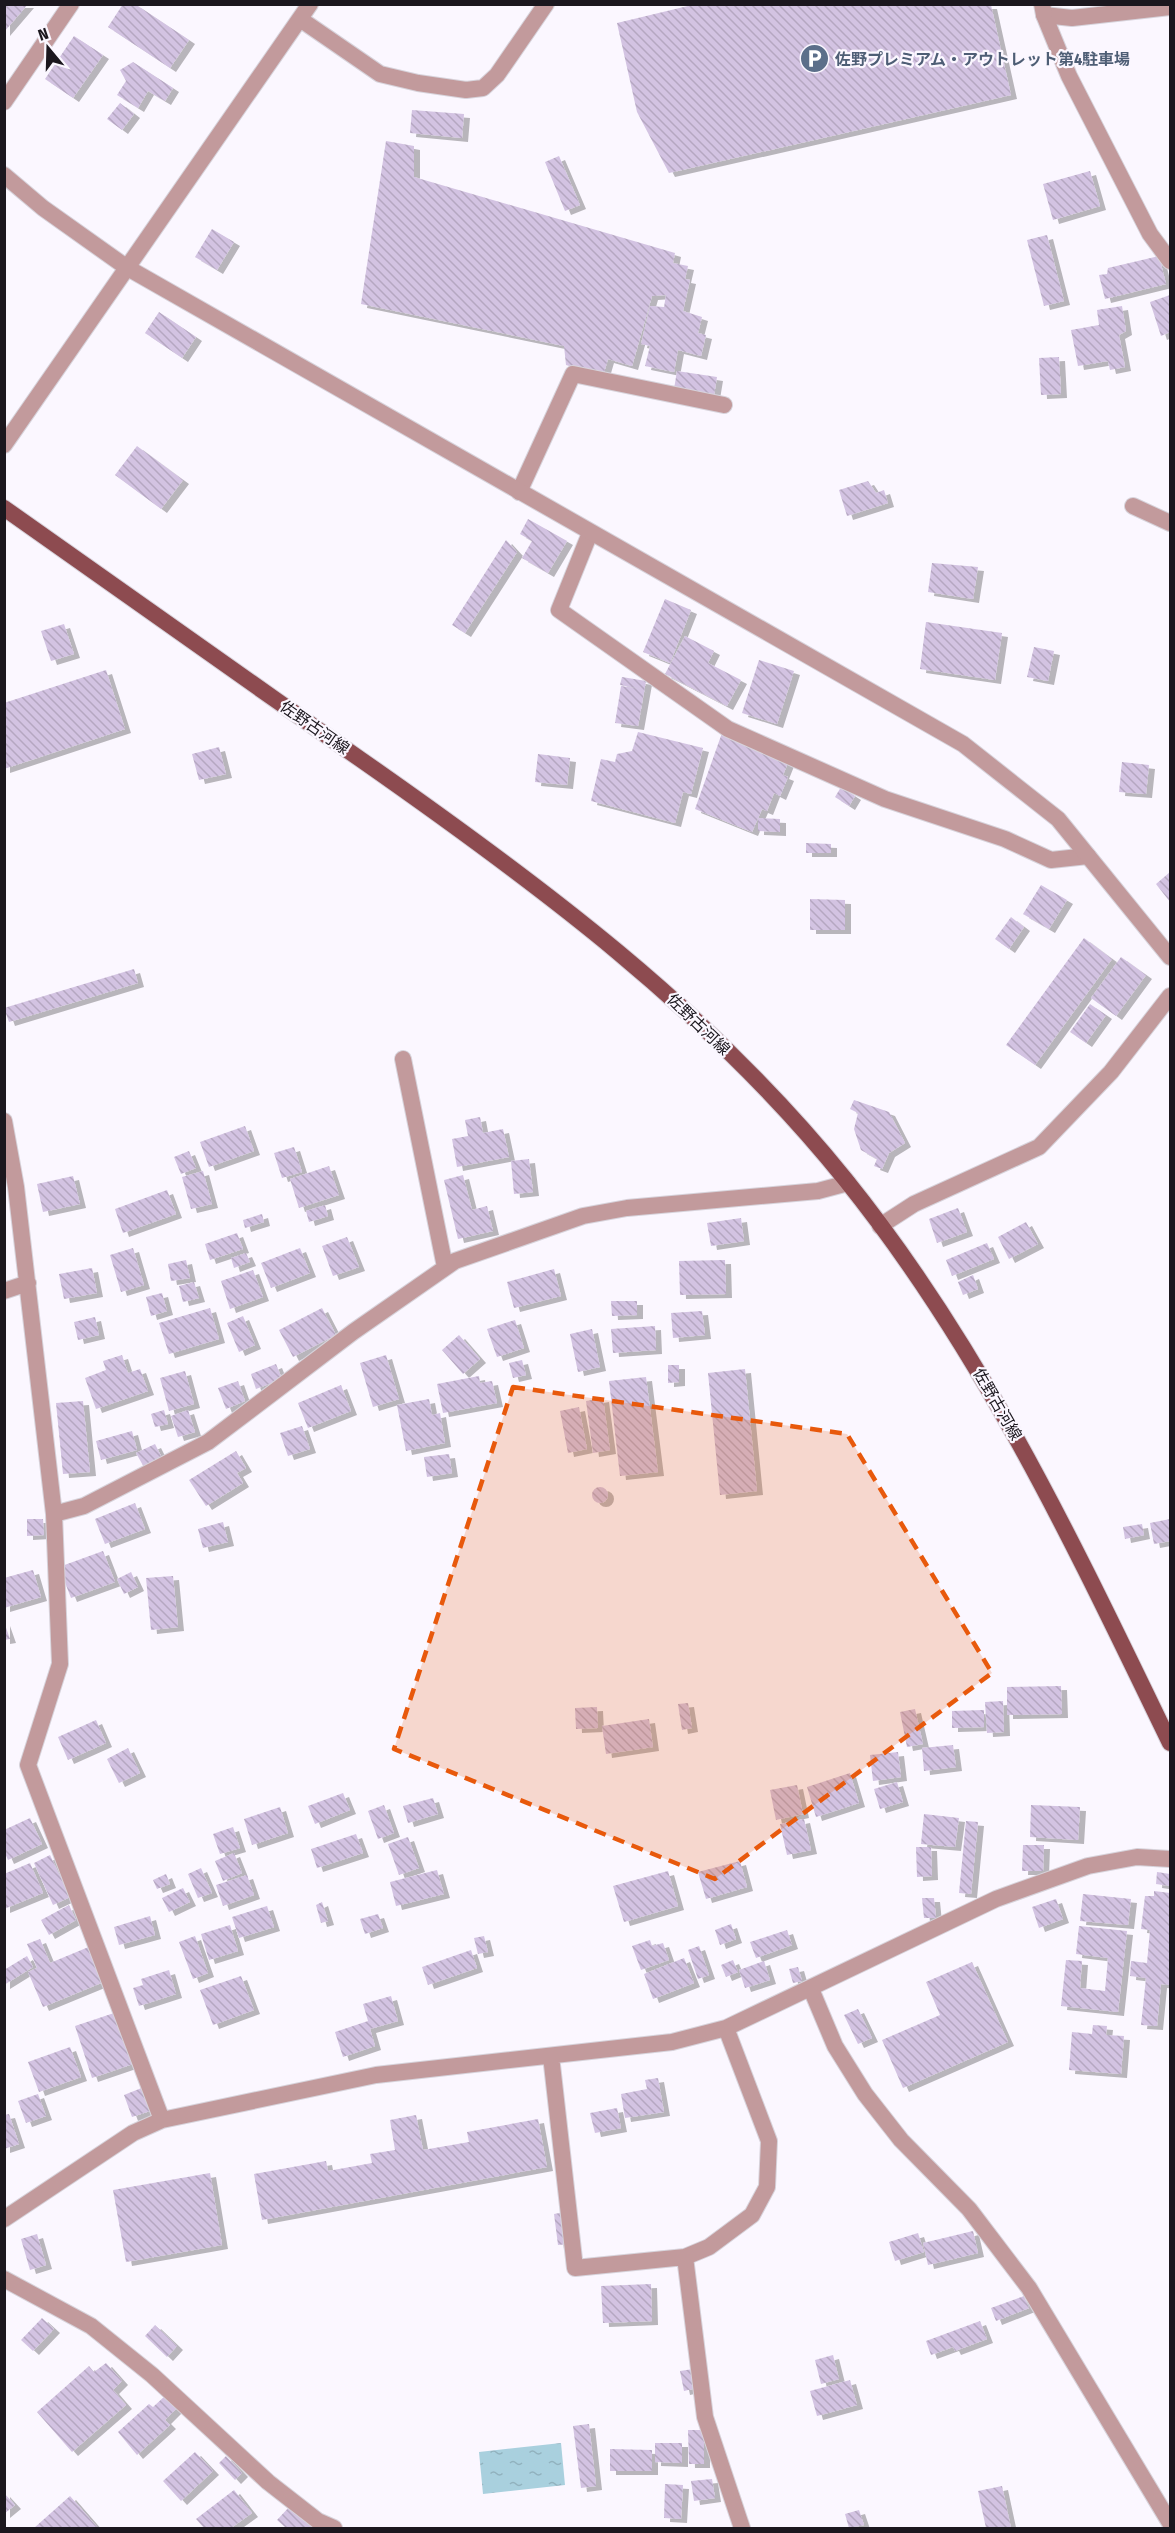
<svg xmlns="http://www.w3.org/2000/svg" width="1175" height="2533" viewBox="0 0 1175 2533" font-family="'Fira Sans Condensed','Noto Sans JP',sans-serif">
  <defs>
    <pattern id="water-ripples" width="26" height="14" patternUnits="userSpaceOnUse" patternTransform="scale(1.5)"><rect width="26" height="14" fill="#a9d0de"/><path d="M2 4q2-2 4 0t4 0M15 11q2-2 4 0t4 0" fill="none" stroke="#91b2be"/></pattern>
    <pattern id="building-back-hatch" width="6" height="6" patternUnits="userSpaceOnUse" patternTransform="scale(1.5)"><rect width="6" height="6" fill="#d3c3e2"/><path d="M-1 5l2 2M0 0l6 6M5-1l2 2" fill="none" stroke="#b5a7c1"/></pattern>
    <filter id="shadow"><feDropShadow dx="6" dy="4" stdDeviation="0" flood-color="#0004"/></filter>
  </defs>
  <rect width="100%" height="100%" fill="#fbf7ff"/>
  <path fill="url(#water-ripples)" d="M561,2443L565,2485L483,2494L479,2452Z"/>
  <path fill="url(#building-back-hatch)" filter="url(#shadow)" d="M4,4H28L4,32Z
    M123,4H135L189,40L170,68L108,27Z
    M692,5H991L1011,95L669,173L637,112L617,23Z
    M74,36L103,55L73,98L45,79Z
    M133,62L173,88L165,101L148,91L138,108L117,95L126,81L120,70Z
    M120,103L134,114L122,130L107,119Z
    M412,110L464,114L462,138L410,133Z
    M386,141L414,146V177L675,253L673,263L688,266L685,279L690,280L683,311L702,317L698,333L706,335L701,356L678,350L674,372L645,366L650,346L641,344L650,306L664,307L666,295L652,296L632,366L608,359L603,376L566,365L564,346L361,304Z
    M559,156L580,205L565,211L545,162Z
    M1090,171L1100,206L1053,220L1043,184Z
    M212,229L234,242L217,270L195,257Z
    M1047,235L1064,301L1044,306L1027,240Z
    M1159,256L1166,284L1105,299L1099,275L1107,274L1108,268Z
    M1170,295V332L1161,336L1150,302Z
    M1122,306L1126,331L1119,335L1125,367L1110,370L1108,361L1078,366L1071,330L1099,325L1097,310Z
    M159,312L196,337L182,358L145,333Z
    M1059,357L1061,394L1041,395L1039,358Z
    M677,371L717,377L714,395L674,389Z
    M137,446L183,480L161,509L115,475Z
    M868,481L876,493L884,490L888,503L847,516L839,490Z
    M528,519L567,541L548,573L522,558L532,541L520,534Z
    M506,540L517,552L465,633L452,625Z
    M932,563L978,567L973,599L928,592Z
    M665,599L691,610L670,663L643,652Z
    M926,622L1002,633L995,680L920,669Z
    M64,624L74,654L51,661L41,631Z
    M685,636L714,651L708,663L741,680L727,706L665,674Z
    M1034,647L1054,651L1048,681L1027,677Z
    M759,660L794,671L777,724L742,713Z
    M106,670L125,729L4,769V703Z
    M622,677L646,681L638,726L615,723L621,686L641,689L620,685Z
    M638,732L703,748L691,794L683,792L675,823L591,801L601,759L615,762L617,754L632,751Z
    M722,733L789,760L783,775L788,777L780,796L774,793L767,811L762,809L752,832L695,809Z
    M219,747L226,774L199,780L192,754Z
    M538,754L570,758L567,785L535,782Z
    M1122,762L1149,765L1146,794L1119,792Z
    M841,787L855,796L849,806L835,797Z
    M758,818L780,819V832L758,831Z
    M806,843L831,844V853H806Z
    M1170,872V902L1156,884Z
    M1041,885L1067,900L1049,929L1023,914Z
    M810,899L845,900V930H810Z
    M1011,917L1024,927L1009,949L995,939Z
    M1084,938L1112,959L1035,1065L1006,1045Z
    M1121,957L1146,975L1116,1016L1091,998Z
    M134,969L138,983L9,1022L4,1008Z
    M1090,1004L1106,1015L1086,1043L1070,1032Z
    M854,1100L889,1112L905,1143L889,1153L882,1169L874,1166L877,1159L861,1150L854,1129L858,1113L850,1109Z
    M480,1117L483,1133L503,1129L509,1157L457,1167L452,1139L468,1136L465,1120Z
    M245,1126L254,1151L209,1167L200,1142Z
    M294,1147L302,1172L282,1178L274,1153Z
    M189,1151L196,1168L181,1174L174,1157Z
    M529,1159L533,1192L514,1194L511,1161Z
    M329,1166L339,1195L299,1208L290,1179Z
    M203,1171L212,1204L191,1209L182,1177Z
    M463,1175L472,1210L487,1206L493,1231L458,1239L444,1180Z
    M73,1176L80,1204L43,1212L37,1184Z
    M167,1190L176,1214L123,1233L115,1209Z
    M325,1205L328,1216L309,1222L306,1211Z
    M958,1208L967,1232L937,1243L929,1219Z
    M262,1214L264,1222L245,1228L243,1220Z
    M741,1218L744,1241L711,1246L707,1223Z
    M1026,1222L1038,1244L1009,1259L998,1237Z
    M237,1233L243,1249L210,1260L205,1244Z
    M347,1237L359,1267L333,1276L322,1246Z
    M987,1243L994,1259L952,1276L946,1260Z
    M133,1248L144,1285L121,1292L110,1255Z
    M300,1248L310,1273L271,1288L261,1263Z
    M246,1253L250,1262L234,1268L231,1258Z
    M186,1260L190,1278L171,1281L168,1264Z
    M725,1260L726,1294L680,1295L679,1261Z
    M92,1268L97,1293L64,1299L59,1274Z
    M554,1269L561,1296L514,1308L507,1282Z
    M253,1270L263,1297L230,1309L221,1281Z
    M973,1275L978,1289L963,1295L958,1282Z
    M194,1282L199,1298L183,1302L179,1286Z
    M162,1293L167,1311L151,1316L146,1297Z
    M611,1301H637V1315L612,1316Z
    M210,1308L219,1339L169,1354L159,1323Z
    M322,1308L336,1335L293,1357L279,1330Z
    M702,1311L705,1335L673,1338L671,1313Z
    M243,1316L255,1345L239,1352L227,1323Z
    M95,1317L99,1335L78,1340L74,1322Z
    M515,1320L524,1348L497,1357L487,1329Z
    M655,1326L656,1350L613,1353L611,1329Z
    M592,1329L600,1367L578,1372L570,1334Z
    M459,1335L480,1359L463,1374L442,1350Z
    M122,1355L128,1373L140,1369L148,1391L96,1409L85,1378L106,1370L103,1361Z
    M386,1355L399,1399L373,1407L360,1363Z
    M522,1360L526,1375L513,1378L509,1363Z
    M276,1364L282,1379L256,1389L251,1374Z
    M668,1365H679V1382L668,1383Z
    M745,1369L757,1491L720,1495L708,1373Z
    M185,1371L194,1404L169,1411L160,1378Z
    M479,1376L480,1383L492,1381L497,1403L443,1413L437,1384Z
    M646,1377L658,1472L620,1476L609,1381Z
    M238,1381L245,1401L226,1409L218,1388Z
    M341,1385L351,1411L308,1428L298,1403Z
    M603,1398L610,1450L593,1453L586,1401Z
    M429,1399L432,1415L440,1413L445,1443L406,1451L397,1405Z
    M83,1401L90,1472L63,1474L56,1403Z
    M579,1407L587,1449L568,1453L560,1411Z
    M164,1410L168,1424L155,1427L151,1414Z
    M188,1410L195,1432L178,1437L171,1416Z
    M302,1426L310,1449L288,1456L280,1433Z
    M132,1431L137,1450L101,1460L96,1441Z
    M155,1444L163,1460L145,1469L136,1453Z
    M236,1451L246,1468L237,1473L243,1483L206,1506L189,1480Z
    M449,1454L452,1473L427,1477L424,1457Z
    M592 1495a8 8 0 1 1 16 0a8 8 0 1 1-16 0Z
    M135,1503L145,1529L105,1544L95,1519Z
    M27,1519H43L44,1535L27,1536Z
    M1170,1519V1541L1154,1544L1150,1523Z
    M223,1522L228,1542L203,1548L198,1529Z
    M1142,1524L1144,1535L1125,1539L1123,1527Z
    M103,1551L115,1582L71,1598L59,1567Z
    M33,1570L41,1597L4,1608V1578Z
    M131,1572L138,1587L124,1594L117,1579Z
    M173,1576L178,1627L151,1630L146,1578Z
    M4,1622L10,1639L4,1640Z
    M1061,1686L1062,1714L1007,1715V1687Z
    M1003,1701L1004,1732L987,1733L985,1702Z
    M688,1703L692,1728L682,1730L678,1704Z
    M597,1707L598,1728L576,1729L575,1708Z
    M915,1709L923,1744L907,1747L900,1712Z
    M984,1710V1727L952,1728V1711Z
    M649,1719L653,1747L606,1754L602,1726Z
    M96,1720L106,1743L68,1760L58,1737Z
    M953,1745L956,1767L924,1771L922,1748Z
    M128,1748L140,1773L119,1783L107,1759Z
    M898,1752L901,1777L873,1781L870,1755Z
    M850,1773L859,1803L816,1817L807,1787Z
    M897,1782L903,1802L880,1809L874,1789Z
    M797,1785L803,1814L776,1820L770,1790Z
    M343,1793L350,1810L315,1824L308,1806Z
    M433,1798L438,1814L408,1823L403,1806Z
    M384,1805L394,1833L378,1839L368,1811Z
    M1031,1805L1080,1807L1078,1840L1030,1837Z
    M280,1807L288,1833L252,1845L244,1819Z
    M924,1814L959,1818L955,1847L921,1844Z
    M30,1818L42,1844L8,1860L4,1851V1830Z
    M804,1819L811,1850L787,1855L780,1824Z
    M966,1821L978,1822L971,1894L959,1893Z
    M233,1827L240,1848L220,1854L213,1834Z
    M356,1834L363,1853L317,1868L311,1849Z
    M408,1837L419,1868L399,1875L388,1844Z
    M1023,1845H1044L1043,1871H1022Z
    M916,1847H931L932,1876L917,1877Z
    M234,1853L242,1873L223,1881L215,1861Z
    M50,1855L70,1897L53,1905L34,1863Z
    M740,1861L747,1887L706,1899L698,1872Z
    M30,1863L43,1893L4,1909V1874Z
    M201,1868L212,1893L198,1898L188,1874Z
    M437,1870L444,1894L396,1906L390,1882Z
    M668,1871L678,1906L624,1922L613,1886Z
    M1157,1872L1170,1874V1886L1156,1884Z
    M166,1874L170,1884L157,1889L153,1880Z
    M247,1875L254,1895L223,1906L216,1885Z
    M183,1888L190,1902L169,1912L162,1898Z
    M1154,1891L1170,1893V1985L1161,1984L1157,2026L1141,2025L1146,1978L1130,1976L1131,1961L1147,1963L1150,1930L1141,1929L1145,1896H1154Z
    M1083,1894L1131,1899L1128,1925L1080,1921Z
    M922,1898H934L936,1918H924Z
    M1056,1899L1063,1919L1039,1928L1032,1907Z
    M322,1902L328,1921L321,1923L316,1905Z
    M69,1905L76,1920L49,1935L41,1920Z
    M267,1906L274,1927L239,1938L232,1917Z
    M378,1914L383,1928L365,1934L360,1919Z
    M150,1916L155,1935L119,1945L114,1927Z
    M731,1924L736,1939L720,1945L715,1930Z
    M230,1925L238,1951L209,1960L201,1934Z
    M1079,1926L1127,1931L1118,2012L1061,2006L1066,1960L1082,1961L1080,1988L1105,1991L1108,1958L1076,1954Z
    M787,1930L792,1945L756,1958L750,1942Z
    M195,1936L208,1973L193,1979L179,1942Z
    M484,1936L488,1952L478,1954L474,1938Z
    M40,1939L50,1963L91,1946L106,1981L43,2007L28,1972L37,1968L27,1944Z
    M650,1940L652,1946L663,1943L669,1960L641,1970L632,1946Z
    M699,1946L709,1975L698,1979L688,1950Z
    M471,1950L477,1968L428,1985L422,1967Z
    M27,1956L33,1967L4,1985V1970Z
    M684,1958L694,1983L653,1999L644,1974Z
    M733,1960L738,1972L726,1977L721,1965Z
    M764,1961L770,1980L745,1988L739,1970Z
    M972,1962L1008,2042L903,2088L882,2040L940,2015L926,1982Z
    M798,1967L802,1981L793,1983L789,1969Z
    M169,1970L176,1994L139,2006L133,1988L143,1985L141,1979Z
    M241,1976L254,2010L213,2025L200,1990Z
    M391,1996L398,2021L370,2029L375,2046L343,2057L335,2032L368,2021L363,2004Z
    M858,2009L872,2038L858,2044L844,2015Z
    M117,2012L133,2064L92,2078L75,2026Z
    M1093,2025L1107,2026L1106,2035L1124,2036L1121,2074L1069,2070L1072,2032L1092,2034Z
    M70,2047L81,2077L39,2092L28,2062Z
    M658,2078L664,2112L625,2118L621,2094L647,2089L645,2080Z
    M144,2087L153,2110L132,2117L124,2095Z
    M38,2094L46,2116L26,2123L18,2101Z
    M617,2108L621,2128L595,2133L590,2113Z
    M9,2114L19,2144L4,2149V2115Z
    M416,2115L423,2150L469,2142L467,2132L538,2119L547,2167L262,2220L254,2174L326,2161L328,2171L372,2163L370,2154L395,2150L390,2120Z
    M210,2173L222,2245L126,2262L113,2190Z
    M565,2212L569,2244L558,2245L554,2214Z
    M973,2231L978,2253L928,2265L923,2243Z
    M918,2233L924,2252L895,2261L889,2242Z
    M37,2234L46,2265L30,2270L21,2239Z
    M651,2284L652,2321L603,2323L601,2286Z
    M1024,2296L1029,2308L996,2321L991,2308Z
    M42,2318L54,2329L33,2351L21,2340Z
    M980,2321L987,2339L955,2351L953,2347L931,2355L926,2341Z
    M155,2325L177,2346L167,2357L145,2336Z
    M833,2355L839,2379L821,2384L815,2360Z
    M106,2363L122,2381L113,2390L126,2405L72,2452L37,2412L89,2366L94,2372Z
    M693,2369L697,2388L684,2391L680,2371Z
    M850,2380L857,2405L817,2416L810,2391Z
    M166,2395L178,2407L165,2420L170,2425L137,2455L118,2432L149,2404L153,2407Z
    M589,2424L596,2486L581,2488L573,2426Z
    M688,2430H704V2464H689Z
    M655,2443H682V2463L655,2462Z
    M610,2449L652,2450V2471H610Z
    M195,2452L213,2471L181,2501L163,2481Z
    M226,2456L242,2473L235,2480L219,2463Z
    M712,2479L715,2498L694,2501L691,2481Z
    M665,2484L683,2485L681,2519L664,2518Z
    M1002,2486L1011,2528H986L978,2491Z
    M234,2490L252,2513L231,2528H204L196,2519Z
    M4,2493L15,2505L4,2514Z
    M70,2496L97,2527L34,2528Z
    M290,2506L313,2528H286L277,2520Z
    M859,2510L864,2525L849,2528L845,2514Z"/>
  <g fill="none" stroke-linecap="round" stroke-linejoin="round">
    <defs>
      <path id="minor" d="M1170,7L1072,18L1044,15L1069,76L1150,234L1170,261
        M519,492L573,374L724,405
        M1133,506L1170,523
        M590,533L559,610L728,729L885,799L1005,839L1051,860L1088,856
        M403,1059L445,1267
        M4,1121L16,1187L54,1514L60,1664L28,1765L162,2120
        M880,1226L914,1204L1039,1147L1111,1072L1170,996
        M4,1291L28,1283
        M54,1514L84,1506L208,1442L353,1332L455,1261L583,1216L627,1208L818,1191L848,1183
        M811,1989L835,2046L865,2094L901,2140L969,2209L1029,2288L1170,2523
        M551,2056L575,2268L685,2257L709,2247L752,2215L767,2187L769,2141L726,2028
        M4,2219L133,2133L162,2120L376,2075L672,2042L726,2028L996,1899L1088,1866L1137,1857L1170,1859
        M685,2257L705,2417L742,2528"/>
      <path id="tertiary" d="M1042,4L1044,15
        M300,19L380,74L418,83L466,90L483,88L497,75L546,4
        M4,102L71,4
        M4,175L43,208L126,267L963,744L1058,819L1170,957
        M4,445L310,4
        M4,2279L91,2326L152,2375L268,2482L318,2521L334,2528"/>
      <path id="primary" d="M4,508C123,592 241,676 360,759C536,882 709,1010 845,1179C983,1350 1075,1547 1170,1743"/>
    </defs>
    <use href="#minor" stroke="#d7d3db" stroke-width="18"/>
    <use href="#tertiary" stroke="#d7d3db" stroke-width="18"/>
    <use href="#primary" stroke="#d7d3db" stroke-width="18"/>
    <use href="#minor" stroke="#c29a9c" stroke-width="16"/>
    <use href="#tertiary" stroke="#c29a9c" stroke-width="16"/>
    <use href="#primary" stroke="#8d4b50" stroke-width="16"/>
  </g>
  <path fill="#e8590c" fill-opacity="0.2" stroke="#e8590c" stroke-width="4.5" stroke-dasharray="12 8" stroke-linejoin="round" d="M513,1387L847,1434L992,1673L715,1879L394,1749Z"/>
  <defs>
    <symbol id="parking-disc" viewBox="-11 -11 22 22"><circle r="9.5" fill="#5c6f8a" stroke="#fbf7ff"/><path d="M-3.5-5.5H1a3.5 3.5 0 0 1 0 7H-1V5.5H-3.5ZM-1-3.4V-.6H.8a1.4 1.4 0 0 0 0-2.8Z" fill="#fff"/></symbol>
  </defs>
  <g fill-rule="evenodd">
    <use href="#parking-disc" x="798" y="42" width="33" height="33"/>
  </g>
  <g text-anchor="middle" stroke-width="4.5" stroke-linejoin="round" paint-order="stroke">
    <g font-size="16" font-weight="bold" fill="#4e5e75" stroke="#fbf7ff" text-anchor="start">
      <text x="835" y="65">佐野プレミアム・アウトレット第4駐車場</text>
    </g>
    <g font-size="16" fill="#1b171e" stroke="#fbf7ff">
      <text transform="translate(315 727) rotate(35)" y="6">佐野古河線</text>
      <text transform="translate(699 1024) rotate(44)" y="6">佐野古河線</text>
      <text transform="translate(998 1404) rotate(60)" y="6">佐野古河線</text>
    </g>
  </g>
  <rect width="1175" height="2533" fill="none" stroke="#1b171e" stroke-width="12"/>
  <g transform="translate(48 48) rotate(341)" stroke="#fbf7ff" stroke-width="4.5" paint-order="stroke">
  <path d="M0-4.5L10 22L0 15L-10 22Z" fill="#1b171e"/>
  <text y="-9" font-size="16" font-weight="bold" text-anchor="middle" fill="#1b171e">N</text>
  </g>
</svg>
